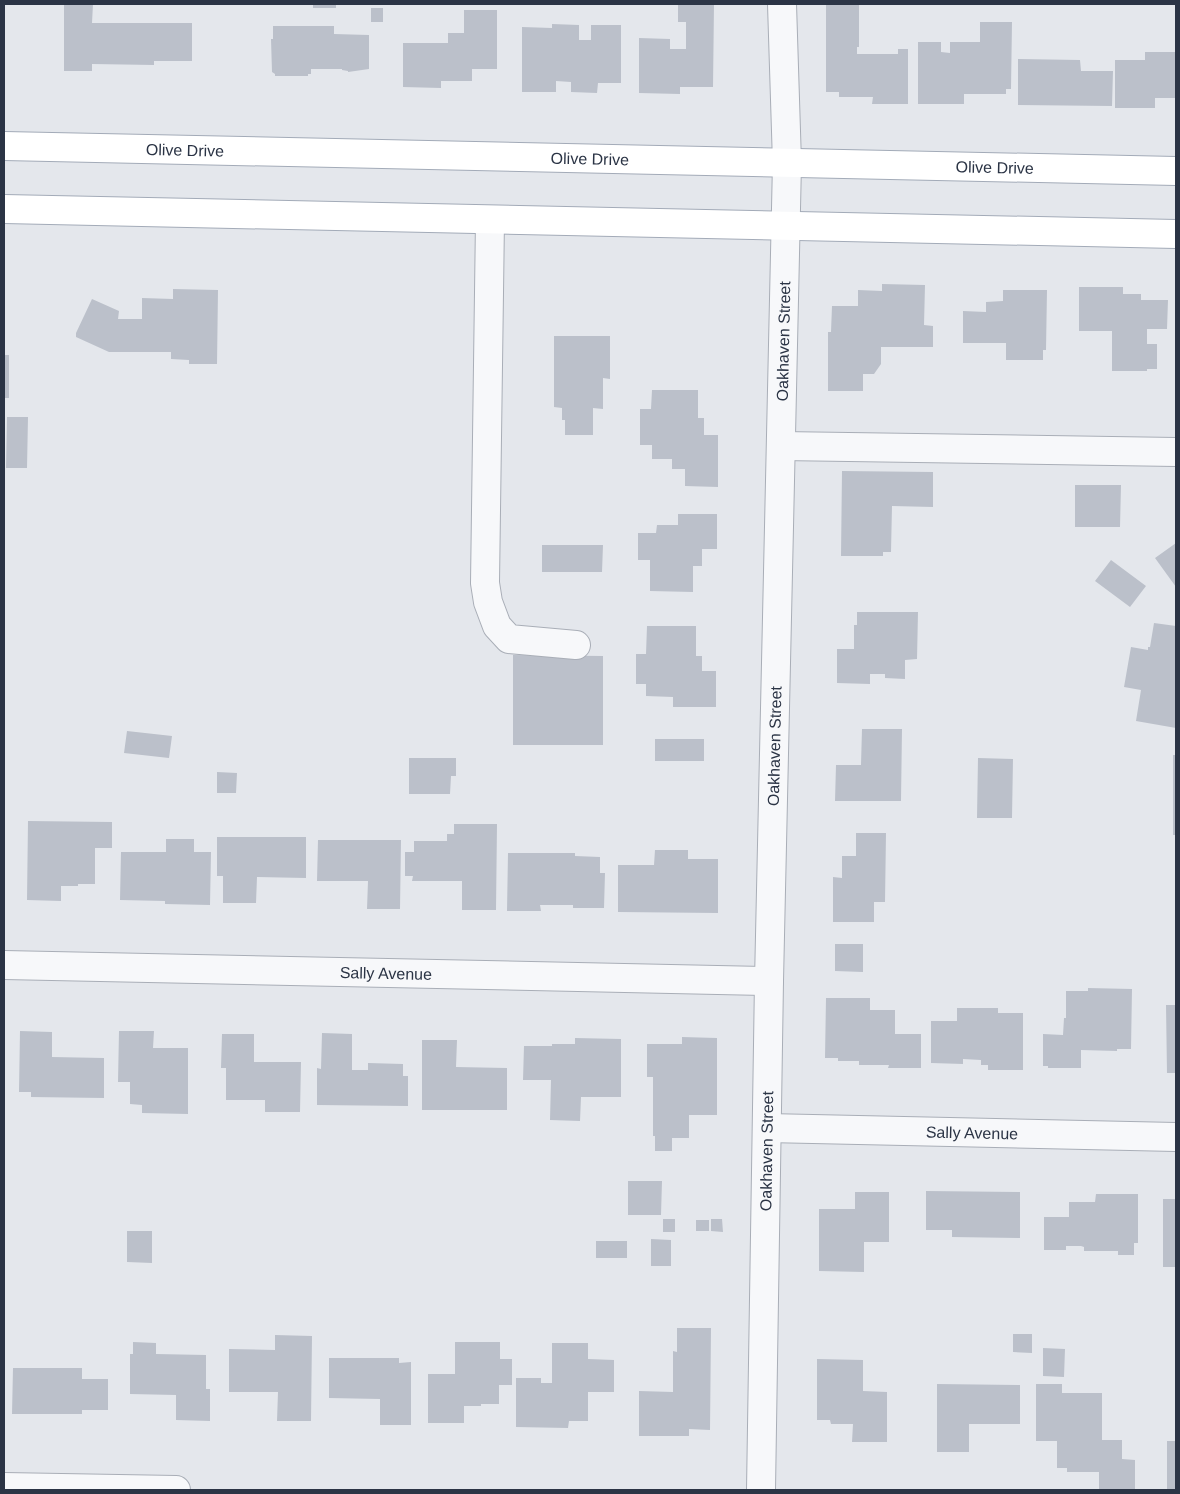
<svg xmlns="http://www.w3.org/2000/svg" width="1180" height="1494" viewBox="0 0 1180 1494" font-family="Arial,sans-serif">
  <rect width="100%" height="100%" fill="#e4e7ec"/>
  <path fill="#bbc0ca" d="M64,4H93L92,23H192V61H154V65L92,64V71H64Z
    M313,4H336V8H313Z
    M678,4H714L713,87H680V94L639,93V38L670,39V49H686V22H678Z
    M826,5H859V47H857V54H898V49H908V104H872L873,97H839V92H826Z
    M371,8H383V22H371Z
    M464,10H497V69H472V81H441V88L403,87V43H448V33H464Z
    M980,22H1012L1011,89H1006V94H964V104H918V42H941V52L950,53V42H980Z
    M552,24L579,25V40H591V25H621V83H598L597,93L571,92V82L556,81V92H522V27L552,28Z
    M273,26H334V34L369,35V69L348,72V71L342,70V69H311V74H308V76H275V74L272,72L271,39H273Z
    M1145,52H1176V98H1155V108H1115V60H1145Z
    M1018,59L1080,60L1081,71H1113L1112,106L1018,105Z
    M882,284L925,285L924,325L933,326V347H881V364L874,374H863V391H828V332H831L832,306H858V290L882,291Z
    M1079,287H1123V294H1141V300H1168L1167,329H1147V344H1157V369H1147V371H1112V331H1079Z
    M173,289L218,290L217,364H189V360L171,359V352H109L76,337V333L92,299L119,311L118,319H142V298L173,299Z
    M1003,290H1047L1046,350H1043V360H1006V343H963V311L986,312V302L1003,301Z
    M554,336H610V379L603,378V409L593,408V435H565V420H562V408L554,407Z
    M4,355H9V398H4Z
    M652,390H698V418H704V435H718V487L685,486V469H672V459H652V445H640V409H651Z
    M7,417H28L27,468H6Z
    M842,471L933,472V507L892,506L891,552H883V556H841Z
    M1075,485H1121L1120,527H1075Z
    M678,514H717V549H702V566H693V592L650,591V560H638V533H656L657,525H678Z
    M1176,543V587L1155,558Z
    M542,545H603L602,572H542Z
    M1111,560L1146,586L1130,607L1095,581Z
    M857,612H918L917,659L905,660V679L885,678V674H870V684L837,683V649H854V625H857Z
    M1154,623L1176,626V728L1136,721L1141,690L1124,687L1131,647L1148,650V647H1150Z
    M647,626H696V656H702V671H716V707H673V697L646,696V684H636V654H646Z
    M513,655L603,656V745H513Z
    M862,729H902L901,801H835L836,765H861Z
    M127,731L172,736L169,758L124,753Z
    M655,739H704V761H655Z
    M1173,755H1176V835H1173Z
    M409,758H456V776H451L450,794H409Z
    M978,758L1013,759L1012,818H977Z
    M217,772L237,773L236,793H217Z
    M28,821L112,822V848H95V884H78V886H61V901L27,900Z
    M454,824H497L496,910H462V881H412L413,876H405V852H414V841H447V834H454Z
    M856,833H886L885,902H874V922H833V877L842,878V856H856Z
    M217,837H306V878L257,877L256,903H223V876H217Z
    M166,839H194V852H211L210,905L165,904V901L120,900L121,852H166Z
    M318,840H401L400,909H367L368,881H317Z
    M655,850H688V859H718V913L618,912V865H654Z
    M508,853H575V856L600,857V873H605L604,908H573V905H540L541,911H507Z
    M835,944H863V972L835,971Z
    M1088,988L1132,989L1131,1049H1117V1051L1081,1050V1068H1048V1066H1043V1034L1063,1035L1064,1018H1066V991H1088Z
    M826,998H870V1010H895V1034H921V1068H888L889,1065H859V1061H838V1058H825Z
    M1166,1005H1176V1073H1167Z
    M957,1008H998V1013H1023V1070H988V1065H981V1060L963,1059V1064L931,1063V1021H957Z
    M20,1031L52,1032V1057L104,1058V1098L31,1097V1092H19Z
    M119,1031H154L153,1048H188V1114L142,1113V1105L130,1104V1082H118Z
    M322,1033L352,1034V1070H368V1063L403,1064V1076H408V1106L317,1105V1068L321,1069Z
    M222,1034H254V1062H301L300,1112H265V1100H226V1068H221Z
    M682,1037L717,1038V1115H689V1138H672V1151H655V1136H653V1077H647V1044H682Z
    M575,1038L621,1039V1097H581L580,1121L550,1120L551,1080H523L524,1046H552V1044H575Z
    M422,1040H457L456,1067L507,1068V1110H422Z
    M628,1181H662L661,1215H628Z
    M926,1191L1020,1192V1238L952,1237V1230H926Z
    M855,1192H889V1242H864V1272L819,1271V1209H855Z
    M1096,1194H1138V1243H1134V1255H1118V1251H1084V1247L1081,1246H1066V1250H1044V1217H1069V1202H1095Z
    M1163,1199H1176V1267H1163Z
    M663,1219H675V1232H663Z
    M711,1219H722L723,1232L711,1231Z
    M696,1220H709V1231H696Z
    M127,1231H152V1263L127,1262Z
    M651,1239L671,1240V1266H651Z
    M596,1241H627V1258H596Z
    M677,1328H711L710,1430L689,1429V1436H639V1391L673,1392V1351L677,1352Z
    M1013,1334H1032V1353L1013,1352Z
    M275,1335L312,1336L311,1421H277L278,1392H229V1349L275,1350Z
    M133,1342L156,1343V1354L206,1355V1389H210V1421L176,1420V1395L130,1394V1354H133Z
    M455,1342H500V1359H512V1385H499V1404H481V1406H464V1423H428V1374H455Z
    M552,1343H588V1359L614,1360V1392H588V1421H569L568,1428L516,1427V1378H541V1383H552Z
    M1043,1348L1065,1349L1064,1377L1043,1376Z
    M329,1358H399V1363L411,1362V1425H380V1399L329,1398Z
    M817,1359L863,1360V1391L887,1392V1442H852L853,1424H831L830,1420H817Z
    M13,1368H82V1379H108V1410H82V1414H12Z
    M937,1384L1020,1385V1424H969V1452H937Z
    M1036,1384H1062V1393H1102V1440H1122V1459L1135,1460V1490H1099V1472H1067V1468H1057V1441H1036Z
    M1167,1441H1176V1490H1167Z"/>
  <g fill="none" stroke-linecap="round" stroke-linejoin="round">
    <defs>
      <g id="minor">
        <path d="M490,220L485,583L488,602L497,626L509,639L576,645"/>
        <path d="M781,446L1176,452"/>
        <path id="s1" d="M4,965L769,981"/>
        <path id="s2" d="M767,1128L1176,1137"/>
        <path d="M4,1487L176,1490"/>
        <path id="s3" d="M761,1490L769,981L787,163L782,4"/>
      </g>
      <g id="major">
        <path id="s4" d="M4,146L1176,171"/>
        <path d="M4,209L1176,234"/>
      </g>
    </defs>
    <use href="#minor" stroke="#a9aeb7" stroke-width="30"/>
    <use href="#major" stroke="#a3abb8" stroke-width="30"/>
    <use href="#minor" stroke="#f7f8fa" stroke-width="28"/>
    <use href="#major" stroke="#fff" stroke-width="28"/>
  </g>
  <g text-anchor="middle" stroke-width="4" stroke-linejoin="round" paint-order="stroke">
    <g font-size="16" fill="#2b3445" stroke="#f4f6f9">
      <text dy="6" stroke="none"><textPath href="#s4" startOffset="181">Olive Drive</textPath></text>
      <text dy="6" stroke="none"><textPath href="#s4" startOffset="586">Olive Drive</textPath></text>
      <text dy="6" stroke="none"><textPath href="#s4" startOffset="991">Olive Drive</textPath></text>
      <text dy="6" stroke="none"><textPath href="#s3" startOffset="1149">Oakhaven Street</textPath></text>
      <text dy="6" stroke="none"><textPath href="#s3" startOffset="744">Oakhaven Street</textPath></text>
      <text dy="6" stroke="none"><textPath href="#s1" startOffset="382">Sally Avenue</textPath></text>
      <text dy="6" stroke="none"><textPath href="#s2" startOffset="205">Sally Avenue</textPath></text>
      <text dy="6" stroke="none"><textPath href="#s3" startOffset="339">Oakhaven Street</textPath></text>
    </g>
  </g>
  <rect width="1180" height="1494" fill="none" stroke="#2b3445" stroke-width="10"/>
</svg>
